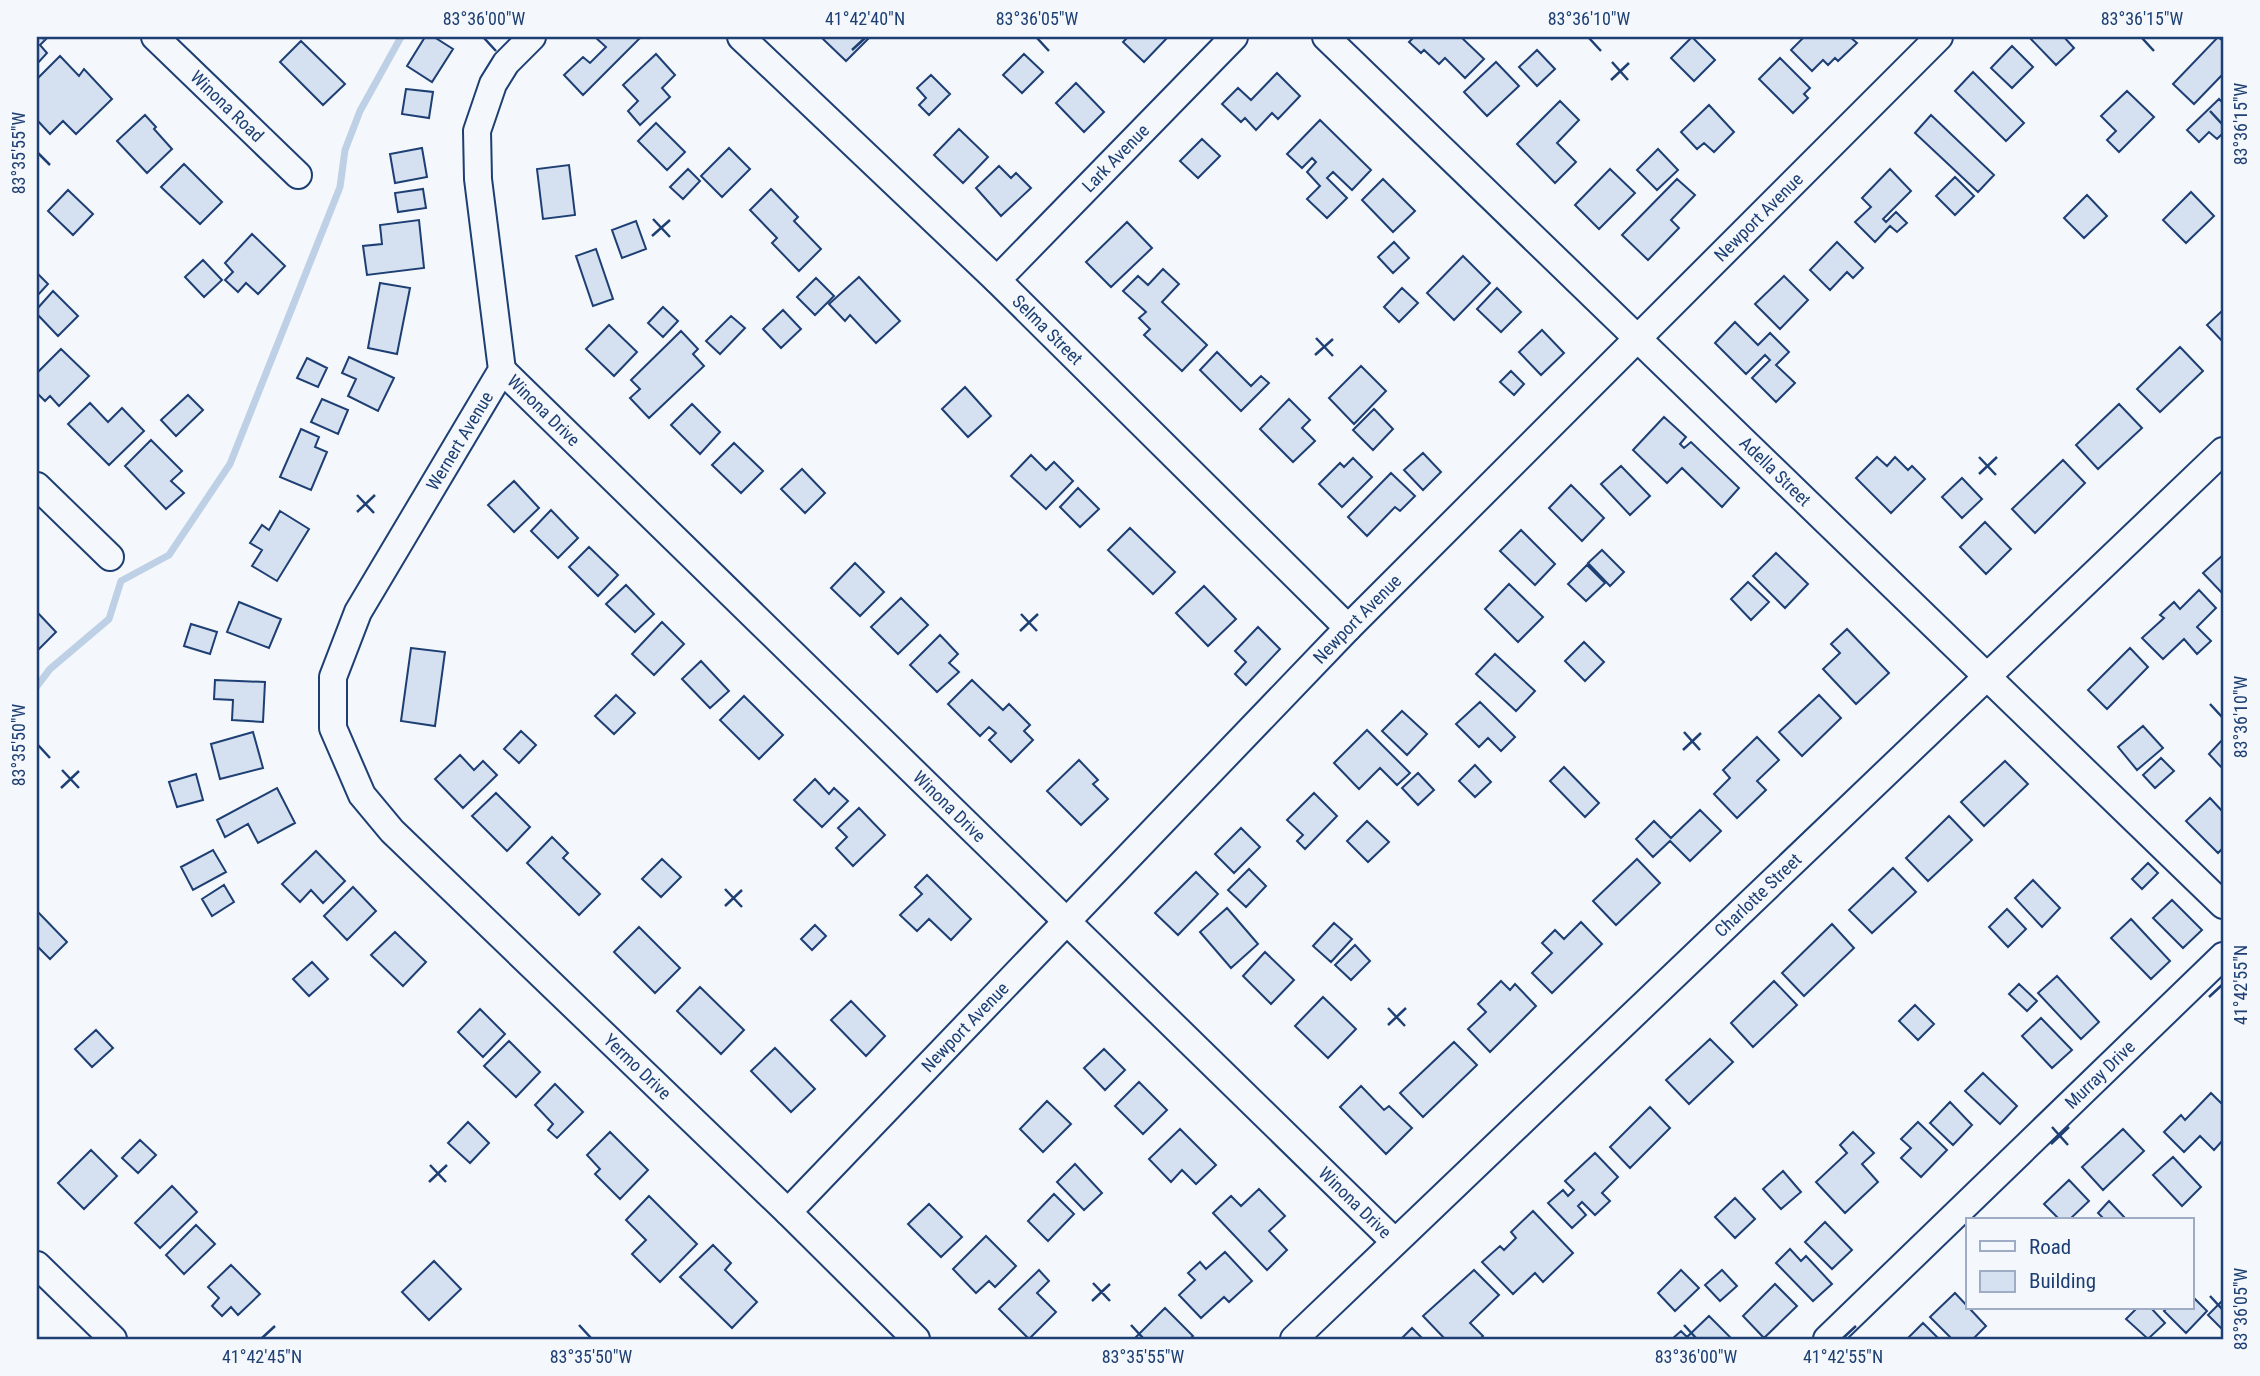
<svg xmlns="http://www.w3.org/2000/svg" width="2260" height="1376" viewBox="0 0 2260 1376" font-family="'Roboto Condensed',sans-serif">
  <rect width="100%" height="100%" fill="#f4f7fb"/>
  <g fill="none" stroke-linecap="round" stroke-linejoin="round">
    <path stroke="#bed0e5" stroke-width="7" d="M37,686L50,669L109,619L121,581L169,555L230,464L340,187L345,150L360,111L401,37"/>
  </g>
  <path fill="#d5e0f0" stroke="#1d3f73" stroke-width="2" d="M37,37L46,39L40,45L47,53L37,64Z
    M425,37H434L453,49L432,82L407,66Z
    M595,37H641L583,95L564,75L583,57L590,63L606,47Z
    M825,37H870L846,61L823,39Z
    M1128,37H1168L1144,62L1123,42Z
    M1414,37H1461L1484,59L1465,78L1445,58L1439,64L1424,50L1421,53L1409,42Z
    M1692,37L1715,60L1694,81L1671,58Z
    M1804,37H1850L1857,43L1838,61L1835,58L1828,65L1823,60L1812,71L1791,50Z
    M2029,37H2064L2074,48L2056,65Z
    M2218,37L2223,41V74L2194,104L2173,84Z
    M301,41L345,84L323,105L280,62Z
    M2012,46L2033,67L2012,88L1991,68Z
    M1537,50L1555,69L1537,86L1519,67Z
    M656,54L675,75L662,88L670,97L640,125L628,111L638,101L623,85Z
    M1024,54L1043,72L1022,93L1003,75Z
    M60,56L79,76L84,69L112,99L76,134L63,121L50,134L37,120V79Z
    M1780,58L1810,88L1804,94L1808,98L1793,113L1759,79Z
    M1496,62L1519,86L1487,116L1464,92Z
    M1973,72L2024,123L2006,141L1955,91Z
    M1277,73L1300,96L1278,119L1272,113L1256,130L1245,118L1241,122L1222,104L1238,88L1251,100Z
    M931,75L950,94L929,115L919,105L926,98L917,88Z
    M1076,83L1104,112L1084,132L1056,103Z
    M406,89L433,92L429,118L402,114Z
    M2127,91L2154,117L2119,152L2107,140L2116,131L2101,116Z
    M2219,99L2223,103V133L2217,139L2209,132L2199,142L2187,130Z
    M1560,101L1579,120L1557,143L1576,162L1555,183L1517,144Z
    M1709,105L1734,132L1714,152L1704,143L1697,149L1681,132Z
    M145,115L156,127L154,129L172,149L147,173L117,141Z
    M1931,115L1994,175L1978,192L1915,133Z
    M1320,120L1371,170L1352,190L1333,172L1327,178L1347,198L1327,218L1307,199L1320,186L1307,172L1316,162L1312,158L1302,168L1287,154Z
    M656,123L685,152L667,170L638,141Z
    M959,129L988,157L963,183L934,155Z
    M1202,139L1220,156L1198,178L1180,161Z
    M422,148L427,177L395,183L390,154Z
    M729,148L750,169L722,197L701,176Z
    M1658,149L1678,170L1657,190L1637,170Z
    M184,164L222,202L200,224L161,187Z
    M569,165L575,215L543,219L537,169Z
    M999,166L1011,178L1016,173L1031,188L1001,216L976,188Z
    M688,169L700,181L683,199L670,187Z
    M1610,169L1635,193L1599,229L1575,205Z
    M1890,169L1911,191L1883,219L1886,222L1896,212L1907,223L1897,232L1890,226L1875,242L1855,222L1871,207L1862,198Z
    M1955,177L1974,196L1955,215L1936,196Z
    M1383,179L1415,211L1393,232L1362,200Z
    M1677,179L1695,195L1671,220L1679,228L1648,260L1622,235Z
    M423,189L426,208L398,212L395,193Z
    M771,189L798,217L794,221L821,249L799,271L772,243L777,238L750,210Z
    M68,190L93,214L73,235L48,211Z
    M2191,192L2214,216L2186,243L2163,220Z
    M2087,195L2107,216L2084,238L2064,218Z
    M419,220L424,268L367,275L363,246L382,244L380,225Z
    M636,221L646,249L622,258L612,230Z
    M1127,222L1152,248L1111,287L1086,262Z
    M252,234L285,266L258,294L246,283L238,292L225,280L233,272L225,263Z
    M1394,242L1409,258L1393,273L1378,257Z
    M1837,242L1863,268L1853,278L1847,272L1830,290L1810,270Z
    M596,249L613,299L593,306L576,256Z
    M1463,256L1490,283L1454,320L1427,293Z
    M203,260L222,280L204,297L185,277Z
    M1163,269L1179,284L1162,302L1207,345L1182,371L1144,335L1150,329L1139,318L1146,312L1123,291L1138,276L1148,285Z
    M37,273L48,284L37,296Z
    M1784,276L1808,300L1780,329L1755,304Z
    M859,277L900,321L876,343L850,315L845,321L829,304Z
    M816,278L834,296L815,315L797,297Z
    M380,283L410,288L397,354L368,348Z
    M1402,288L1418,303L1399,322L1384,307Z
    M1497,288L1521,312L1501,332L1477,309Z
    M53,291L78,316L58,336L37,314V309Z
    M663,307L678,321L663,337L648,323Z
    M783,310L801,329L781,348L763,329Z
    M2223,310V342L2207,325Z
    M731,316L745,328L720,354L706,341Z
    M1735,322L1758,345L1770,333L1789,352L1776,365L1795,383L1776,402L1752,378L1770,360L1765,355L1746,374L1715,343Z
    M609,325L637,352L614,376L586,349Z
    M1542,330L1564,353L1541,375L1519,352Z
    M681,331L698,349L693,354L704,366L649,418L630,398L640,389L631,380Z
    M2180,347L2203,371L2160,412L2137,389Z
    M61,349L89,376L59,406L50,396L45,401L37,393V373Z
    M1217,352L1251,386L1261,376L1269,383L1241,411L1200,370Z
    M349,357L394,378L378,411L348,396L356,379L342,373Z
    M307,358L327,368L318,387L297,378Z
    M1361,366L1386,391L1354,424L1329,398Z
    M1511,371L1524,384L1514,395L1500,382Z
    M965,387L991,416L968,437L942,409Z
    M188,395L203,410L176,436L161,420Z
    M322,399L348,410L338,434L311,422Z
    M1289,399L1310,420L1302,428L1315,441L1293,462L1260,429Z
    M90,403L108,422L122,408L144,431L109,465L68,424Z
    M692,404L720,432L700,454L671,425Z
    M2119,404L2142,428L2098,469L2076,445Z
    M1374,409L1393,429L1373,450L1353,430Z
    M1664,417L1686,437L1680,444L1684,448L1691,442L1739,488L1722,507L1682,468L1667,483L1633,450Z
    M301,429L319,437L315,447L327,452L311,490L280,477Z
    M151,440L182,471L171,481L184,493L166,509L125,466Z
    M734,443L763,471L741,493L712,465Z
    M1423,453L1441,472L1423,490L1404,470Z
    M1031,455L1046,470L1054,462L1073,481L1046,509L1011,476Z
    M1877,457L1887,466L1895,457L1908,470L1912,466L1925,479L1891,513L1856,478Z
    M1353,458L1372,477L1342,507L1319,484L1340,463L1344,467Z
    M2063,460L2085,483L2035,533L2012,509Z
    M1621,466L1650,496L1630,515L1601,484Z
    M802,469L825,493L805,513L781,489Z
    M1391,473L1415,496L1400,511L1395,507L1367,536L1348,517Z
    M1962,478L1982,499L1962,518L1942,497Z
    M514,481L539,508L514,532L488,505Z
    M1571,485L1604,518L1582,541L1549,508Z
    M1078,488L1099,509L1080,527L1060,507Z
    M551,510L578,538L558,558L531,531Z
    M280,511L309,529L277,581L252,566L262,550L250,543L262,525L269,530Z
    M1985,522L2011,549L1986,574L1960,547Z
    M1130,528L1175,572L1153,594L1108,550Z
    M1521,530L1555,564L1535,585L1500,551Z
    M589,547L618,575L598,596L569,567Z
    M1602,550L1624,572L1610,586L1588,563Z
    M1776,553L1808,584L1785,608L1753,576Z
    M2223,555V594L2203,573Z
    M855,563L884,592L860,616L831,588Z
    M1587,565L1605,583L1586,601L1568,584Z
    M1748,582L1769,602L1751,620L1731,599Z
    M1509,584L1543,617L1518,642L1485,609Z
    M626,585L654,614L635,632L606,604Z
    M1204,586L1236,619L1208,646L1176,613Z
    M2199,590L2216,608L2197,627L2211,641L2197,654L2184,639L2163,659L2142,638L2164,618L2160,615L2174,602L2180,609Z
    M901,598L928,625L898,654L871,627Z
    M239,602L281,619L269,648L227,632Z
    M37,612L56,632L37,651Z
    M662,622L684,644L654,675L632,654Z
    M191,624L217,632L210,654L184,646Z
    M1258,627L1280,649L1246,685L1235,674L1246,662L1235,651Z
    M1847,629L1889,673L1856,704L1823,669L1840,653L1831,644Z
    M940,635L958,654L949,663L959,672L937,692L910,665Z
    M1584,642L1604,662L1585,681L1565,661Z
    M411,648L445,652L435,726L401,721Z
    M2130,648L2148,667L2107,709L2088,690Z
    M1495,654L1535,691L1516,711L1476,674Z
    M701,661L729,691L710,708L682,679Z
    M215,680L265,682L263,722L232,720L233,700L214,699Z
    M972,680L1003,710L1009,704L1030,725L1024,731L1033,740L1011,762L989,740L996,733L989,727L980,736L948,704Z
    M616,695L635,713L614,734L595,716Z
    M1819,695L1841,718L1802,756L1779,732Z
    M744,696L783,735L759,759L720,720Z
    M1480,702L1515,737L1501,751L1488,738L1479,747L1456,724Z
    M1402,711L1427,734L1407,755L1382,731Z
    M2143,726L2163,748L2137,770L2118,747Z
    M1367,730L1410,773L1397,785L1380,768L1359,789L1334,763Z
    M521,731L536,745L519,763L504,749Z
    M253,732L263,768L220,779L211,744Z
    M1757,737L1779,760L1757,781L1766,790L1737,818L1714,794L1730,778L1723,770Z
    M2223,739V769L2209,754Z
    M460,755L474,770L483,761L497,775L463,808L435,779Z
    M2161,758L2174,771L2155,788L2143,775Z
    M1079,760L1098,780L1093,784L1108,799L1081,825L1047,791Z
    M2005,761L2028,784L1984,826L1961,802Z
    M1475,765L1491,782L1475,797L1459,781Z
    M1564,767L1599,803L1585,817L1550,781Z
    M1418,773L1434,790L1418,805L1402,788Z
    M196,774L203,800L177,807L169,782Z
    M815,779L829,794L834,788L848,801L822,827L794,800Z
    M277,788L295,823L258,843L248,824L225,837L217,820Z
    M496,793L530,827L507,851L472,816Z
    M1314,793L1337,816L1305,849L1297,841L1303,835L1287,820Z
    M2210,798L2223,812V848L2218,853L2186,821Z
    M859,808L885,835L853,866L836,848L847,837L838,828Z
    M1700,810L1721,831L1690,861L1670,841L1653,857L1636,839L1654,821L1671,838Z
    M1949,816L1972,840L1928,881L1906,858Z
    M1367,821L1389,842L1368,862L1347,841Z
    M1241,828L1260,847L1234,873L1215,854Z
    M552,837L568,853L563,858L600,894L579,915L527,863Z
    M213,850L226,872L193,890L181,867Z
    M316,851L345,881L323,903L311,890L300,902L282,884Z
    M662,859L681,877L661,897L642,879Z
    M1637,859L1660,883L1616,925L1593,901Z
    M2148,863L2158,873L2142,889L2132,879Z
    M1893,868L1916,892L1872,933L1849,910Z
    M1249,869L1266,886L1246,907L1228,890Z
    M1196,872L1218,894L1178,935L1155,913Z
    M927,875L971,919L951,940L929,919L917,931L900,915L922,894L915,887Z
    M2033,880L2060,908L2042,927L2015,898Z
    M224,885L234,902L212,916L202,899Z
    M353,887L376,911L347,940L324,916Z
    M2172,900L2202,930L2183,948L2153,918Z
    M1227,908L1258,944L1231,968L1200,932Z
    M2007,909L2026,929L2008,947L1989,927Z
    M37,911L67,942L50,959L37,946Z
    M2131,919L2170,961L2151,979L2111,938Z
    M1581,922L1602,944L1552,993L1532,973L1552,953L1542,943L1555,930L1564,939Z
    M1334,923L1352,939L1331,962L1313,946Z
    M1832,924L1854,948L1804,996L1782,973Z
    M815,925L826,936L812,950L801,939Z
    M639,927L680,968L655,993L614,952Z
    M395,932L426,962L403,986L371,955Z
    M1355,945L1370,961L1351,980L1335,965Z
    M1265,952L1294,980L1271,1004L1243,976Z
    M312,962L328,979L309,996L293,979Z
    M2057,976L2099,1022L2081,1039L2038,993Z
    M1501,981L1510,990L1515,984L1536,1006L1490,1052L1468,1029L1486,1012L1478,1004Z
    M1774,981L1797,1005L1753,1047L1731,1023Z
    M2019,984L2037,1001L2027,1011L2009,994Z
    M700,987L744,1030L721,1054L677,1011Z
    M1323,997L1356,1029L1328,1058L1295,1026Z
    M851,1001L885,1036L866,1056L831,1020Z
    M1915,1005L1934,1024L1918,1040L1899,1021Z
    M480,1009L505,1034L483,1057L458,1032Z
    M2041,1018L2072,1050L2052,1068L2022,1036Z
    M96,1030L113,1048L92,1067L75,1049Z
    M1710,1039L1733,1062L1689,1104L1666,1080Z
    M509,1041L540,1072L516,1097L484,1066Z
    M1454,1042L1477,1065L1423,1117L1400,1093Z
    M775,1048L815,1089L791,1112L751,1071Z
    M1104,1049L1125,1070L1105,1090L1084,1068Z
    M1983,1073L2017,1106L2000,1124L1965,1091Z
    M1139,1082L1167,1110L1143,1134L1115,1106Z
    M555,1084L583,1112L557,1138L548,1130L553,1124L535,1105Z
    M1361,1086L1384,1110L1389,1106L1412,1128L1386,1154L1340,1107Z
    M2211,1093L2223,1105V1140L2214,1150L2200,1136L2184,1152L2164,1132L2181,1115L2185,1120Z
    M1047,1101L1071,1124L1043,1152L1020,1129Z
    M1950,1102L1972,1125L1953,1145L1930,1123Z
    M1650,1107L1670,1128L1630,1168L1610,1147Z
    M468,1122L489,1143L470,1163L448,1143Z
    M1918,1122L1947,1150L1921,1177L1901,1158L1911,1148L1901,1139Z
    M1180,1129L1216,1165L1196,1184L1182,1170L1171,1182L1149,1159Z
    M2123,1129L2144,1151L2103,1190L2082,1167Z
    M610,1132L648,1170L620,1199L595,1174L600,1169L587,1155Z
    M1853,1132L1874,1153L1862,1164L1878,1182L1845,1213L1816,1182L1847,1153L1840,1145Z
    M140,1140L156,1155L138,1173L122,1158Z
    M91,1150L117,1176L84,1209L58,1183Z
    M1595,1153L1618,1177L1602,1193L1610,1201L1595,1215L1582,1202L1578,1206L1586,1215L1572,1228L1548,1203L1563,1190L1568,1196L1574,1190L1565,1181Z
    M2173,1157L2201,1187L2182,1206L2153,1175Z
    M1075,1164L1102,1193L1084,1210L1057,1182Z
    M1783,1171L1801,1192L1781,1209L1763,1189Z
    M2069,1180L2089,1201L2069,1220H2060L2044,1204Z
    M172,1186L197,1212L160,1248L135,1223Z
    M1259,1189L1285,1216L1269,1231L1287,1250L1267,1270L1213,1213L1231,1196L1241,1206Z
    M1054,1194L1074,1214L1048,1241L1028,1221Z
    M649,1196L697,1244L660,1282L632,1254L646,1240L626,1220Z
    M1735,1198L1755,1219L1735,1238L1715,1217Z
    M2109,1201L2126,1219L2125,1220H2105L2098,1213Z
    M929,1204L962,1237L941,1257L908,1224Z
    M1533,1211L1573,1253L1543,1282L1535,1273L1513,1294L1482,1262L1500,1246L1504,1250L1516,1238L1511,1232Z
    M1825,1222L1852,1250L1832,1269L1805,1242Z
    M196,1225L215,1244L184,1274L166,1255Z
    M986,1236L1016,1266L995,1287L989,1281L976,1293L953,1269Z
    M713,1245L731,1263L725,1270L757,1302L732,1328L680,1277Z
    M1790,1249L1801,1261L1806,1256L1832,1284L1813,1301L1776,1263Z
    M1225,1252L1252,1281L1229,1302L1224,1297L1201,1318L1179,1295L1195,1280L1188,1273L1200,1262L1206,1269Z
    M434,1261L461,1289L429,1320L402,1292Z
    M231,1265L260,1294L238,1315L231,1307L222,1316L212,1306L219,1298L208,1287Z
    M1039,1270L1049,1281L1037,1293L1056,1312L1029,1339L999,1309Z
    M1474,1270L1499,1295L1470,1323L1483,1336L1480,1339H1445L1423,1316Z
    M1681,1270L1699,1288L1675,1311L1658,1293Z
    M1722,1270L1737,1286L1720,1301L1705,1285Z
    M1775,1284L1797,1306L1764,1338L1743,1316Z
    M1955,1293L1986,1326L1973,1339H1952L1930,1317Z
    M2192,1296L2207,1311L2186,1333L2164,1311L2167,1308H2192Z
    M2223,1300V1330L2208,1315Z
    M1165,1308L1193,1336L1190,1339H1134Z
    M2137,1308H2151L2165,1323L2148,1339L2126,1319Z
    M1709,1316L1730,1337L1727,1339H1672L1681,1331L1687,1337Z
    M1923,1323L1939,1339H1907Z
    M1412,1328L1423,1339H1401Z"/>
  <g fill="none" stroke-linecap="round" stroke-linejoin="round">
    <defs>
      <g id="minor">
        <path id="s1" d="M155,37L298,175"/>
        <path id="s2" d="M532,37L506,63L493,84L477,131L478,179L502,370L358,612L333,677V728L362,795L392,831L788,1212L916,1339"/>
        <path id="s3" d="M741,37L997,280L1348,628"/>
        <path id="s4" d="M1326,37L2223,905"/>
        <path id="s5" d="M997,280L1234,37"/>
        <path id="s6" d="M502,370L1395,1242"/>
        <path d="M37,486L110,557"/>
        <path id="s7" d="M788,1212L1348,628L1939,37"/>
        <path d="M37,1265L113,1339"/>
        <path id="s8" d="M1294,1339L2223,451"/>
        <path id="s9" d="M1827,1339L2223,956"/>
      </g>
    </defs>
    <use href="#minor" stroke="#1d3f73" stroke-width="30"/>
    <use href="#minor" stroke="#f4f7fb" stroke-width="26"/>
  </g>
  <path fill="none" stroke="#1d3f73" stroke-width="2.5" d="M484,38L496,51M1037,38L1049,51M1589,38L1601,51M2142,38L2154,51M852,50L865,38M1612,62L1628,80M1611,80L1629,63M2210,111L2222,124M38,153L50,165M653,219L670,237M652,236L670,220M1316,338L1333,356M1315,355L1333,339M1979,457L1996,475M1979,474L1997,457M357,495L374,513M357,512L375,495M1021,614L1037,631M1020,631L1038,614M2210,704L2222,717M1684,732L1700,750M38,745L50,758M1683,750L1701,733M62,770L79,788M61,788L79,771M725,889L742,907M725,906L742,890M2209,997L2222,985M1388,1008L1405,1026M1388,1025L1406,1008M2052,1127L2068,1145M2051,1144L2069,1127M430,1165L446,1182M429,1182L447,1165M1093,1283L1110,1301M2210,1296L2222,1309M1092,1301L1110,1284M579,1325L591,1338M1131,1325L1143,1338M1684,1325L1696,1338M262,1338L275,1326M1843,1338L1856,1326"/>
  <g text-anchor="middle" stroke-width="5" stroke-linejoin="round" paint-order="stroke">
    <g font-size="18" fill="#1d3f73" stroke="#f4f7fb">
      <text dy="6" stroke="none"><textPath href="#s1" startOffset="100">Winona Road</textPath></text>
      <text dy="6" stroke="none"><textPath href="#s5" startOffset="170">Lark Avenue</textPath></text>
      <text dy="6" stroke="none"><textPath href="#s7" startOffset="1390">Newport Avenue</textPath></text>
      <text dy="6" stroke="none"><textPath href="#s3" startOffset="424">Selma Street</textPath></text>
      <text dy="6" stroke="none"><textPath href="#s6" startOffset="58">Winona Drive</textPath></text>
      <text transform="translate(460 441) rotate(-59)" y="6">Wernert Avenue</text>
      <text dy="6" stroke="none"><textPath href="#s4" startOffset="625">Adella Street</textPath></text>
      <text dy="6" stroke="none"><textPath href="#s7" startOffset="822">Newport Avenue</textPath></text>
      <text dy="6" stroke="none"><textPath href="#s6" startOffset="625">Winona Drive</textPath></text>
      <text dy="6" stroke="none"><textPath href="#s8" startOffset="642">Charlotte Street</textPath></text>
      <text dy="6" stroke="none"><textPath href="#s7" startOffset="256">Newport Avenue</textPath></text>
      <text dy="6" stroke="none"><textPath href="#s2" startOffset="1214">Yermo Drive</textPath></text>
      <text dy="6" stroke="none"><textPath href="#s9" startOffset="380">Murray Drive</textPath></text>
      <text dy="6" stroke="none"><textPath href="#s6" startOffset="1192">Winona Drive</textPath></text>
    </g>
  </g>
  <rect width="2260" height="1376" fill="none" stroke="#f4f7fb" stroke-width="77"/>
  <rect x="1966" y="1218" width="228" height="91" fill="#f4f7fb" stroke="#9eadc5" stroke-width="2"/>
  <rect x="1980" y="1241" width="35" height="10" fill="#f4f7fb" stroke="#9eadc5" stroke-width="2"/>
  <text x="2029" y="1254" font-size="21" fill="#1d3f73">Road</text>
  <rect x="1980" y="1271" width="35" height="21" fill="#d5e0f0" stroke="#9eadc5" stroke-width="2"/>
  <text x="2029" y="1288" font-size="21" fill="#1d3f73">Building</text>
  <rect x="38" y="38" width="2184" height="1300" fill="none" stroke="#1d3f73" stroke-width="2.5"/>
  <g font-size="18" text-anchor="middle" fill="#1d3f73">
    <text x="484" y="25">83°36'00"W</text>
    <text x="865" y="25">41°42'40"N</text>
    <text x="1037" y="25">83°36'05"W</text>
    <text x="1589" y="25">83°36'10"W</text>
    <text x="2142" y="25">83°36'15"W</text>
    <text transform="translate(2241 124) rotate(-90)" y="6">83°36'15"W</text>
    <text transform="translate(19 153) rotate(-90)" y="6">83°35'55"W</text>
    <text transform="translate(2241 717) rotate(-90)" y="6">83°36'10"W</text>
    <text transform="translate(19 745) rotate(-90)" y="6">83°35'50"W</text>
    <text transform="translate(2241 985) rotate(-90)" y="6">41°42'55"N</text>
    <text transform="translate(2241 1309) rotate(-90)" y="6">83°36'05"W</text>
    <text x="262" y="1363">41°42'45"N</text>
    <text x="591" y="1363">83°35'50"W</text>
    <text x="1143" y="1363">83°35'55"W</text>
    <text x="1696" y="1363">83°36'00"W</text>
    <text x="1843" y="1363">41°42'55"N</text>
  </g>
</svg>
